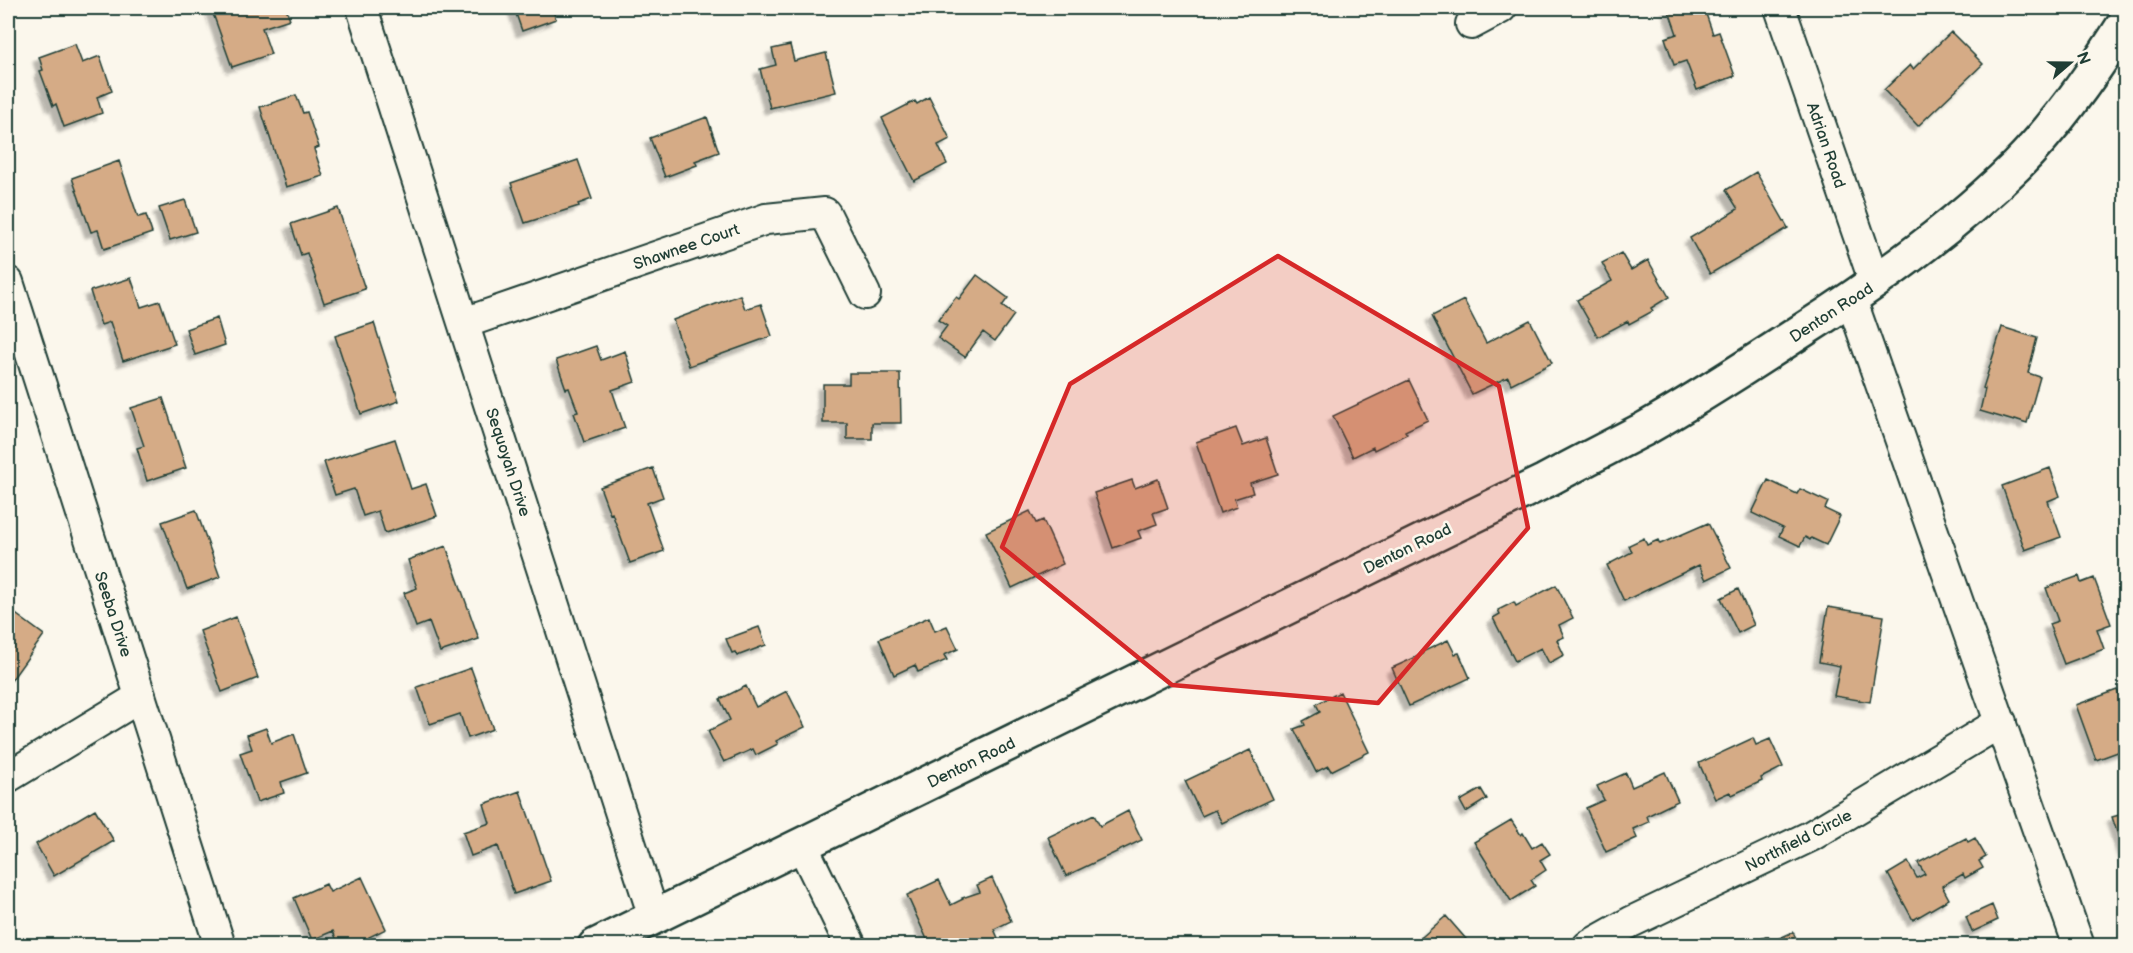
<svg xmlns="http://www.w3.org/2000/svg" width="2133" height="953" viewBox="0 0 2133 953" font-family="'Balsamiq Sans',sans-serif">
  <defs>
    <filter id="shadow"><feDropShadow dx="-5.5" dy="5.5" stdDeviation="1.5" flood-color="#0004"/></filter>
  </defs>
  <rect width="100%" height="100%" fill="#fbf7ec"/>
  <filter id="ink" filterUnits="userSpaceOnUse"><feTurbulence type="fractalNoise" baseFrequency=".0167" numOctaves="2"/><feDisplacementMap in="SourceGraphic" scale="12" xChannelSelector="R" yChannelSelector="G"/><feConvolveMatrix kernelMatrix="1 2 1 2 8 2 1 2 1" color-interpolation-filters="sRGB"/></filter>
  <g filter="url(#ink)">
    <path fill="#d5ab86" stroke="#1f3d34" stroke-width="1.5" filter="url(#shadow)" d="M211,8H286L290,19L262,28L271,54L232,67Z
      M514,8H552L556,19L522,31Z
      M1668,8H1707L1708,10L1705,11L1713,34L1719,32L1735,76L1697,90L1686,61L1674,65L1665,38L1677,34Z
      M1951,32L1983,64L1918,126L1884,90L1910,65L1913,69Z
      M75,44L82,63L100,56L112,91L97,97L102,113L64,127L56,104L53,106L40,71L43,70L39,57Z
      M790,45L794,61L826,53L836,92L770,108L760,69L776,65L772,49Z
      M296,95L303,113L307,112L319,147L314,149L323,176L286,187L260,107Z
      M929,97L950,139L938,145L947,164L914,181L882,118L915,101L917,104Z
      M707,117L719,152L695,161L697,165L665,177L650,138Z
      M578,160L592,199L578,204L579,206L525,223L511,183Z
      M119,161L138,217L146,215L152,233L104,249L98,230L91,232L72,178Z
      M1756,172L1788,228L1710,274L1690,238L1738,209L1726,190Z
      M185,200L196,232L170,240L159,208Z
      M338,208L365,289L324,303L307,253L301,255L291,224Z
      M1621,253L1631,270L1648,260L1669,297L1651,308L1653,311L1629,324L1628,321L1598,337L1577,300L1612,281L1602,263Z
      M977,275L1008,298L1002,306L1014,315L995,341L983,332L965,357L938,338L947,326L938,320L956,297L959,299Z
      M131,278L141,307L160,301L175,344L123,361L110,322L101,325L90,291Z
      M740,295L745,309L761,304L772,336L689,366L673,320Z
      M1464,300L1486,343L1530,320L1552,363L1511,384L1508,377L1472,394L1432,316Z
      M217,318L225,345L195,355L186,329Z
      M374,323L399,401L361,414L335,336Z
      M2002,327L2037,338L2028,373L2040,377L2027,423L2015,419L2014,421L1980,411L1985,389L1983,388Z
      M596,346L601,360L625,351L635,382L612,390L625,428L584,442L574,413L578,412L569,388L566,389L556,360Z
      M849,373H900L901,423H872V439H847V423H823V384H849Z
      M1409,380L1428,420L1405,431L1407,434L1374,450L1373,447L1353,457L1333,416Z
      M163,398L186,468L147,481L137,448L144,446L131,408Z
      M1236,428L1243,446L1266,438L1278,474L1250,483L1253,493L1234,499L1237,507L1220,513L1196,442Z
      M395,439L411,489L426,484L437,516L385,533L378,511L363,516L354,489L335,495L324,462Z
      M653,468L663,497L647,503L664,551L630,563L612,513L610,514L600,487Z
      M2050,468L2060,496L2048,501L2061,537L2025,550L2002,486Z
      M1158,479L1168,508L1153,513L1157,524L1138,531L1141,538L1113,548L1094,493L1132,480L1135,488Z
      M1768,480L1797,494L1800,489L1828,502L1825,509L1840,516L1826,545L1811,538L1810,540L1805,537L1800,546L1779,536L1783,528L1752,513Z
      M196,510L220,577L187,589L162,522Z
      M1030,511L1036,523L1043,520L1063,564L1012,588L986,532Z
      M1708,523L1731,568L1706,580L1699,565L1624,601L1607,565L1632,552L1629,545L1644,538L1647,545L1658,540L1660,544Z
      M446,546L479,639L440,652L429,622L416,627L404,593L417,588L408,560Z
      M2079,576L2081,583L2094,578L2111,624L2097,629L2104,649L2064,664L2049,624L2058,621L2046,588Z
      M1556,585L1573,618L1559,625L1564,637L1557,640L1564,655L1549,663L1541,648L1515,661L1493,618L1500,614L1498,610L1514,602L1516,606Z
      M1738,589L1754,625L1738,633L1721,598Z
      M1828,607L1884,616L1870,702L1834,696L1840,666L1819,662Z
      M13,612L44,635L8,685V621Z
      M236,617L258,678L222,692L200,631Z
      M929,617L935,631L947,626L958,649L944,655L947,660L918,672L915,665L894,675L879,639Z
      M759,627L766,645L737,656L735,652L732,653L726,639Z
      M1448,640L1455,654L1459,653L1470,678L1409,706L1392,668L1423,654L1422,652Z
      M471,668L493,729L468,738L460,714L430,724L417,687Z
      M746,686L756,707L787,691L805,727L776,741L778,744L756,755L753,749L724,762L708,731L730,720L720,699Z
      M2117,690L2126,712V749L2096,760L2076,705Z
      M1340,692L1369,752L1331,771L1328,766L1316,772L1294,729L1305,725L1303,721L1320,712L1316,704Z
      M266,728L271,743L294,734L307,773L281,782L284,793L257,802L240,753L252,749L247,735Z
      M1753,738L1756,745L1770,739L1783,767L1761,778L1762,781L1732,795L1730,792L1715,799L1699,763Z
      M1250,750L1273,799L1222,823L1215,810L1202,816L1185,781Z
      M1665,772L1678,801L1647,816L1649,822L1633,829L1637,838L1606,852L1586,808L1604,800L1597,786L1626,773L1632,787Z
      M1481,789L1487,799L1466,812L1460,801Z
      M520,791L551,881L514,894L498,846L471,856L463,832L490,823L484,804Z
      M95,809L114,841L54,876L36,844Z
      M1128,811L1142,840L1066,876L1048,837L1094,815L1100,826Z
      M2126,813V859L2112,817Z
      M1511,820L1521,835L1523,833L1532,848L1542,842L1550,854L1540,860L1546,870L1531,880L1535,886L1511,901L1474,842Z
      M1966,838L1968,842L1975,838L1986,857L1979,861L1983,868L1965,878L1963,874L1942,886L1949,899L1913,920L1888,874L1908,862L1917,878L1925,874L1918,863Z
      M362,877L386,929L369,937L373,946H339L333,931L312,940L294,898L326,884L330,892Z
      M992,878L1011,921L994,929L998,938L981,946H963V944L930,946L907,895L939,880L951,905L963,899L962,898L980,892L977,885Z
      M1992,905L1998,920L1972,932L1966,917Z
      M1446,916L1466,939L1458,946H1402L1411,938L1415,943Z
      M1793,932L1800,946H1743L1768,936L1771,942Z
      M1393,939L1398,946H1385Z"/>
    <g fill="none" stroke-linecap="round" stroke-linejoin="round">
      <defs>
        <path id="minor" d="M362,8L654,917
          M1780,8L1875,283
          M1471,24L1501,8
          M8,282L220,946
          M1851,299L2079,946
          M464,323L766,219L825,213L865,294
          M8,777L140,697
          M802,845L851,946
          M1588,946L1631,922L1811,836L2001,722"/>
        <path id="tertiary" d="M595,946L1545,481C1578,463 1612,446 1646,428C1699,398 1749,365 1800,332C1877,283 1951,230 2016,166C2058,124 2094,72 2126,21"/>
      </defs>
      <use href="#minor" stroke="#1f3d34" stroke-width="34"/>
      <use href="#tertiary" stroke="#1f3d34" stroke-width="38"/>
      <use href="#minor" stroke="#fbf7ec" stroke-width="30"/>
      <use href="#tertiary" stroke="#fbf7ec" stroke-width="33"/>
    </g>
  </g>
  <path fill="#d62828" fill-opacity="0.2" stroke="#d62828" stroke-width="4.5" stroke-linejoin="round" d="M1278,256L1499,386L1528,528L1378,703L1172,685L1002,547L1070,384Z"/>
  <g text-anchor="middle" stroke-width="5" stroke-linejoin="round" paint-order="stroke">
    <g font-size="16" fill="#1f3d34" stroke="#fbf7ec">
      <text transform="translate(1827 145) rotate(71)" y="6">Adrian Road</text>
      <text transform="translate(686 246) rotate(-19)" y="6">Shawnee Court</text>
      <text transform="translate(1831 312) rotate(-33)" y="6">Denton Road</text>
      <text transform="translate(509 462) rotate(72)" y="6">Sequoyah Drive</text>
      <text transform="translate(1407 548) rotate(-26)" y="6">Denton Road</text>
      <text transform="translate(114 614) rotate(72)" y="6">Seeba Drive</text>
      <text transform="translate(971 762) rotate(-26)" y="6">Denton Road</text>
      <text transform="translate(1798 840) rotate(-27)" y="6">Northfield Circle</text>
    </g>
  </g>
  <rect width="2133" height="953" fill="none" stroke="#fbf7ec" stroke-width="30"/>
  <rect x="15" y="15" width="2103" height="923" fill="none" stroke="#1f3d34" stroke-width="2" filter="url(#ink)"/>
  <g transform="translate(2070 63) rotate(70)" stroke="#fbf7ec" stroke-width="4.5" paint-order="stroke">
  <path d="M0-4.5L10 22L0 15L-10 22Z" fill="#1f3d34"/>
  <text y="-9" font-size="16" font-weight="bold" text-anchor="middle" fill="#1f3d34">N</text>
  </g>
</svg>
